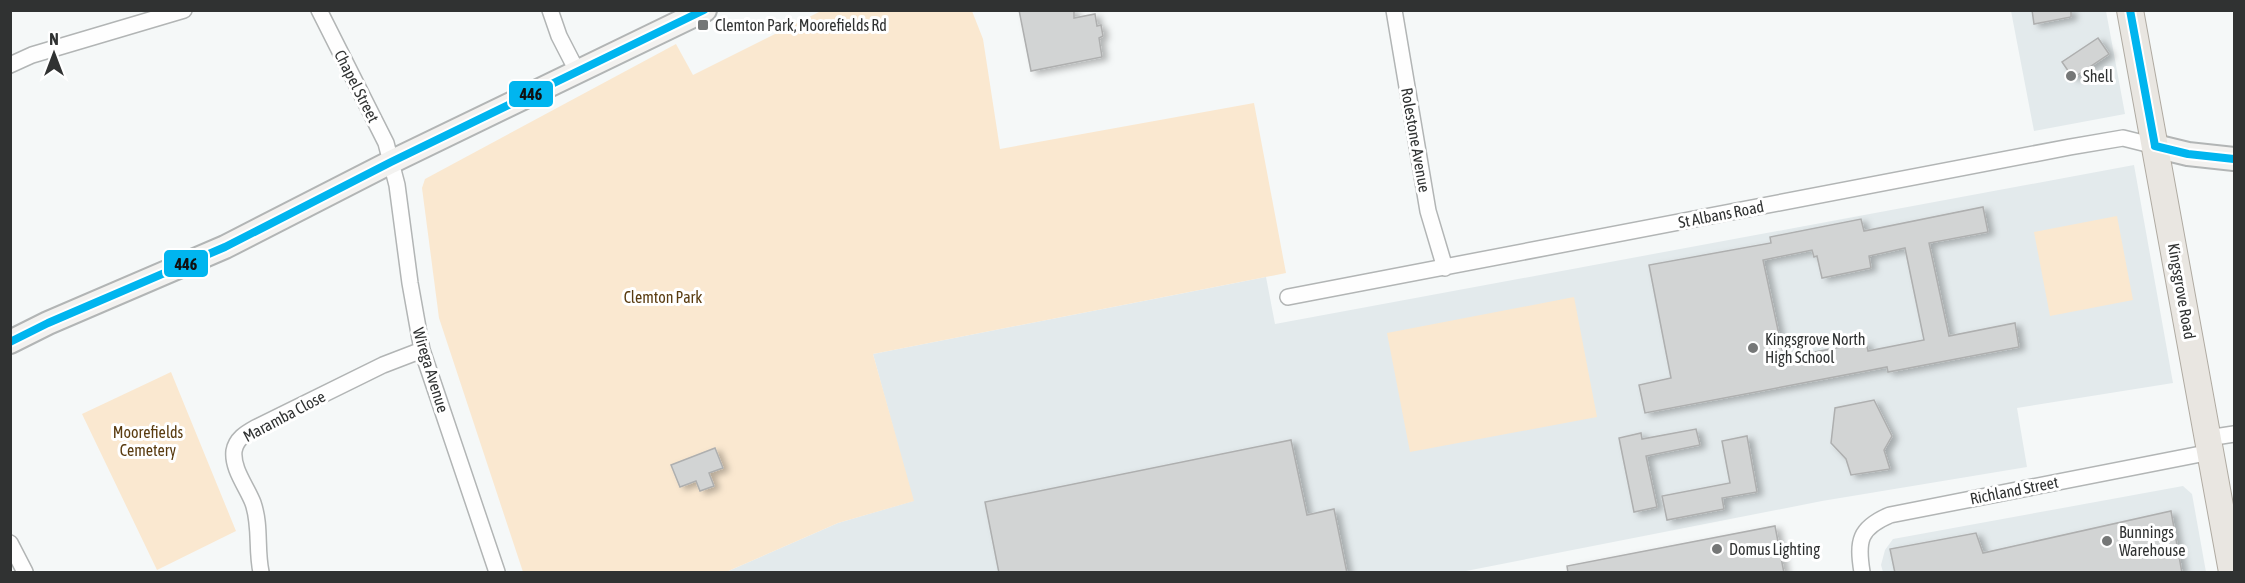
<svg xmlns="http://www.w3.org/2000/svg" width="2245" height="583" viewBox="0 0 2245 583" font-family="'Asap Condensed',sans-serif">
  <defs>
    <filter id="shadow"><feDropShadow dx="5.5" dy="3" stdDeviation="3" flood-color="#0004"/></filter>
  </defs>
  <rect width="100%" height="100%" fill="#f5f8f8"/>
  <path fill="#e3eaec" d="M2011,11H2106L2125,114L2034,131Z
    M2134,165L2173,383L2017,408L2027,467L1822,501L1461,572H726L838,523L913,501L873,354L1266,277L1275,324Z
    M2183,486L2192,494L2206,572H1883L1881,565L1885,550L1893,539Z"/>
  <path fill="#fae8d0" d="M821,11H972L983,39L1000,149L1254,103L1286,273L873,354L914,501L838,523L726,572H523L439,318L422,188L425,179L676,44L693,75Z
    M2117,216L2133,300L2050,316L2034,232Z
    M1574,297L1597,417L1410,452L1387,333Z
    M171,372L236,531L157,570L82,414Z"/>
  <path fill="#d2d4d4" stroke="#aeafaf" stroke-width="1.5" fill-rule="evenodd" filter="url(#shadow)" d="M1019,10H1074V18L1095,14L1097,26L1101,25L1103,36L1099,38L1102,57L1031,71Z
    M2032,10H2071V17L2034,24Z
    M2098,38L2109,54L2073,78L2062,62Z
    M1983,207L1988,232L1929,243L1949,336L2015,323L2019,347L1888,372L1887,367L1645,413L1639,385L1671,378L1649,265L1771,243L1770,237L1861,219L1864,231ZM1905,248L1924,340L1868,351L1866,342L1784,358L1763,260L1812,250L1814,257L1817,256L1822,278L1871,268L1869,256Z
    M1874,400L1892,436L1884,450L1890,469L1851,475L1846,459L1831,443L1835,408Z
    M1696,429L1700,445L1646,456L1657,507L1634,512L1619,438L1641,433L1642,439Z
    M1747,436L1757,492L1722,498L1724,509L1667,520L1662,496L1730,483L1722,441Z
    M1291,440L1307,515L1334,509L1347,573H999L985,502Z
    M715,448L723,468L709,473L714,486L700,491L696,481L680,487L671,465Z
    M2171,511L2182,573H1895L1890,549L1976,533L1983,553Z
    M1775,526L1784,573H1568L1567,566Z"/>
  <g fill="none" stroke-linecap="round" stroke-linejoin="round">
    <defs>
      <path id="street" d="M319,10L386,143L397,185L410,283L422,350L497,572
        M550,10L559,36L577,71
        M1394,10L1428,211L1445,268
        M10,65L32,55L184,10
        M1288,297L2070,147L2123,138L2155,146
        M2208,438L2234,434
        M10,543L25,572
        M261,572C256,549 261,526 253,503C247,487 232,469 234,451C236,439 246,433 255,428L383,365L422,350
        M1862,572C1857,541 1859,528 1890,515L2211,452"/>
      <path id="secondary" d="M2155,146L2188,154L2234,159
        M10,342L48,323L225,247L391,162L705,10"/>
      <path id="primary" d="M2130,10L2232,572"/>
    </defs>
    <use href="#street" stroke="#b2b5b5" stroke-width="18"/>
    <use href="#secondary" stroke="#b2b5b5" stroke-width="26"/>
    <use href="#primary" stroke="#afaaa1" stroke-width="28"/>
    <use href="#street" stroke="#fefefe" stroke-width="15"/>
    <use href="#secondary" stroke="#f3f2f0" stroke-width="22"/>
    <use href="#primary" stroke="#e9e6e1" stroke-width="26"/>
    <defs>
      <path id="bus-1" d="M2130,10L2155,146
        M2155,146L2188,154L2234,159
        M10,342L48,323L225,247L391,162L704,10"/>
    </defs>
    <use href="#bus-1" stroke="#fff" stroke-width="12"/>
    <use href="#bus-1" stroke="#00b5ef" stroke-width="8"/>
  </g>
  <g fill="#757777" stroke="#fff" stroke-width="2">
    <rect x="697" y="19" width="12" height="12" rx="3"/>
    <circle cx="2071" cy="76" r="6"/>
    <circle cx="1753" cy="348" r="6"/>
    <circle cx="2107" cy="541" r="6"/>
    <circle cx="1717" cy="549" r="6"/>
  </g>
  <g text-anchor="middle" stroke-width="6" stroke-linejoin="round" paint-order="stroke">
    <g font-size="16" fill="#303232" stroke="#fff" text-anchor="start">
      <text x="715" y="31">Clemton Park, Moorefields Rd</text>
      <text x="2083" y="82">Shell</text>
      <text x="1765" y="345">Kingsgrove North<tspan x="1765" dy="18">High School</tspan></text>
      <text x="2119" y="538">Bunnings<tspan x="2119" dy="18">Warehouse</tspan></text>
      <text x="1729" y="555">Domus Lighting</text>
    </g>
    <g font-size="16" fill="#303232" stroke="#fff">
      <text transform="translate(357 86) rotate(63)" y="6">Chapel Street</text>
      <text transform="translate(1416 140) rotate(80)" y="6">Rolestone Avenue</text>
      <text transform="translate(1721 214) rotate(-11)" y="6">St Albans Road</text>
      <text transform="translate(2182 291) rotate(80)" y="6">Kingsgrove Road</text>
      <text transform="translate(431 370) rotate(73)" y="6">Wirega Avenue</text>
      <text transform="translate(284 416) rotate(-28)" y="6">Maramba Close</text>
      <text transform="translate(2014 490) rotate(-11)" y="6">Richland Street</text>
    </g>
    <g font-size="16" fill="#593b0f" stroke="#fff">
      <text x="663" y="303">Clemton Park</text>
      <text x="148" y="438">Moorefields<tspan x="148" dy="18">Cemetery</tspan></text>
    </g>
  </g>
  <g stroke="#fff" stroke-width="2">
    <rect x="508" y="80" width="46" height="28" rx="6" fill="#00b5ef"/>
    <rect x="163" y="249" width="46" height="29" rx="6" fill="#00b5ef"/>
  </g>
  <g font-size="16" text-anchor="middle" font-weight="bold" fill="#111">
    <text x="531" y="100">446</text>
    <text x="186" y="270">446</text>
  </g>
  <rect width="2245" height="583" fill="none" stroke="#303232" stroke-width="24"/>
  <g transform="translate(54 54)" stroke="#ffffff" stroke-width="4.5" paint-order="stroke">
  <path d="M0-4.5L10 22L0 15L-10 22Z" fill="#303232"/>
  <text y="-9" font-size="16" font-weight="bold" text-anchor="middle" fill="#303232">N</text>
  </g>
</svg>
